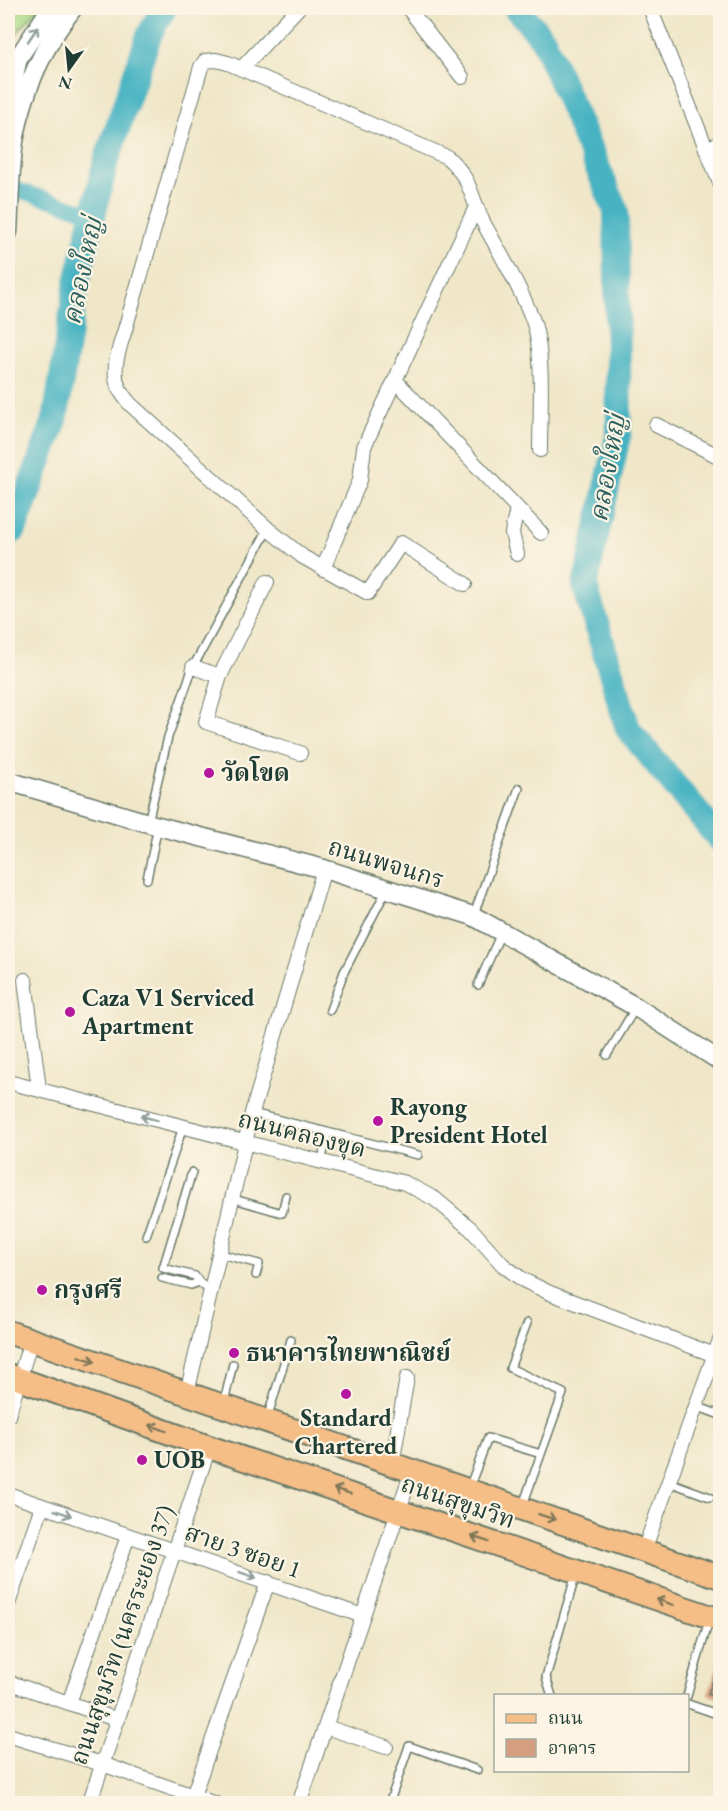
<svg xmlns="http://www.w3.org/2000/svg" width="728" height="1811" viewBox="0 0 728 1811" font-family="'EB Garamond','Noto Serif Thai',serif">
  <rect width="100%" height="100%" fill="#fcf5e5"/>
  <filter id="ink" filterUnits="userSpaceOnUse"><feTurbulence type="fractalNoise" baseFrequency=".0167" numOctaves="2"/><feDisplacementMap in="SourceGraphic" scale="12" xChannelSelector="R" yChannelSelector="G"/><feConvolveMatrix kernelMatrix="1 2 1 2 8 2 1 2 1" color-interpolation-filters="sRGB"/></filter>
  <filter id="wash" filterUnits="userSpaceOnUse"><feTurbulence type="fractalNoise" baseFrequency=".008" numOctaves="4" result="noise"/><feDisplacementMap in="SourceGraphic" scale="24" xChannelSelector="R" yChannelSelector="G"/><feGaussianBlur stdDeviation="1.35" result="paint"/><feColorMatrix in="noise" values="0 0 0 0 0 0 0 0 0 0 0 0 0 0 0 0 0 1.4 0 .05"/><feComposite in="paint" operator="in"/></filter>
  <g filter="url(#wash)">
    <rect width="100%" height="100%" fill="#f0e7c9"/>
    <path fill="#aad987" stroke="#648b5e" stroke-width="1.5" d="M8,8H39L10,41L8,47Z"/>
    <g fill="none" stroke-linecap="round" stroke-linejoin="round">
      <path stroke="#46b3c2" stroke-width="15" d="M8,187L94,214"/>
      <path stroke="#46b3c2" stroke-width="26" d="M516,8L543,39L616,211L619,432L585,586L628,729L720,840
        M8,534L14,530L55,420L77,282L105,165L149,35L164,8"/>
    </g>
    <g id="blocks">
      <path fill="#d59e81" d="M720,1660V1699L708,1694Z"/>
    </g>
  </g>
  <g filter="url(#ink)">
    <use href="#blocks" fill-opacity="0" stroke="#687868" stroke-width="1.5"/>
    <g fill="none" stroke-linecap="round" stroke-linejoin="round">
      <defs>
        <path id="service" d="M148,822L168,737L193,667L268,529
          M147,879L158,826
          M474,914L519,788
          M478,985L501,933
          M330,1010L344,972L387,889
          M607,1055L636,1007
          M252,1113L418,1155
          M321,1163L328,1132
          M192,1172L163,1268L195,1276L199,1282
          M234,1199L282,1213L286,1196
          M146,1236L183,1127
          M221,1254L259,1264L256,1275
          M162,1278L191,1285L199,1282L211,1292
          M224,1402L233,1364
          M696,1406L720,1415
          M267,1419L291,1340
          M669,1482L710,1497
          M469,1488L488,1438L541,1454L563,1393L510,1368L527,1323
          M523,1505L541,1454
          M552,1696L546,1677L576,1574
          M687,1696L709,1620
          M688,1704L720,1715
          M389,1804L409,1746L477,1770"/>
        <path id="minor" d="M408,8L462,77
          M650,8L720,183
          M241,69L298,8
          M706,149L720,143
          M395,380L541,533
          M656,425L720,457
          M517,554L512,533L517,508
          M323,569L360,480L364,447L368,438L476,207
          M267,582L220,676L206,722L300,753
          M465,584L401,543L368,593L303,557L268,529L130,404C126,399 121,393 119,388C110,369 121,344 126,326L201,67L205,61L216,60L228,63L447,157C472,180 469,192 482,220C499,252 519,284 532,318C545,350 540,414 540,450
          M193,667L220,676
          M25,980L39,1089
          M8,1082L405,1183L435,1199L471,1229L503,1265L523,1280L550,1293L720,1357
          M187,1393L252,1113L324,869
          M8,1416L31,1340
          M392,1464L407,1378
          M8,1494L363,1616
          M644,1550L720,1340
          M8,1604L42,1506
          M8,1682L118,1720
          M69,1703L128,1536
          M326,1727L386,1747
          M8,1735L102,1764L216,1804
          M193,1796L268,1582
          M89,1804L209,1447
          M299,1804L412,1471"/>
        <path id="tertiary" d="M8,102L18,58L51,8
          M8,232C10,201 9,167 15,136C24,89 43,46 73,8
          M8,781L158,826L324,869L473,916L636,1007L720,1061"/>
        <path id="primary" d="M8,1332L720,1577
          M8,1375L209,1447L720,1620"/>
      </defs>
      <use href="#service" stroke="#687868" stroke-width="10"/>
      <use href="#minor" stroke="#687868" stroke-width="16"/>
      <use href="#tertiary" stroke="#687868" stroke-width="21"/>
      <use href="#primary" stroke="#687868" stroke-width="26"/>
      <use href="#service" stroke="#fff" stroke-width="7"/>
      <use href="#minor" stroke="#fff" stroke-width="14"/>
      <use href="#tertiary" stroke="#fff" stroke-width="18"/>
      <use href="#primary" stroke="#f6be87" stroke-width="22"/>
    </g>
    <defs><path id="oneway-shaft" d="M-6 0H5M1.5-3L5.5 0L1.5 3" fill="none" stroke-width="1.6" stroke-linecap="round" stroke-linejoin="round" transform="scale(1.5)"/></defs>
    <g stroke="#8f9e9a">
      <use href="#oneway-shaft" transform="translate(33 34) rotate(-56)"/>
      <use href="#oneway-shaft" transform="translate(149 1118) rotate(-165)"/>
      <use href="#oneway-shaft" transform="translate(63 1513) rotate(19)"/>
      <use href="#oneway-shaft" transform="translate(248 1575) rotate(19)"/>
    </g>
    <g stroke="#807759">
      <use href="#oneway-shaft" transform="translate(87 1359) rotate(19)"/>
      <use href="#oneway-shaft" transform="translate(158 1428) rotate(-160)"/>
      <use href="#oneway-shaft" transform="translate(342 1491) rotate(-162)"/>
      <use href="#oneway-shaft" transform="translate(547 1517) rotate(19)"/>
      <use href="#oneway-shaft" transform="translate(480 1539) rotate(-161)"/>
      <use href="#oneway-shaft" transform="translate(665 1602) rotate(-161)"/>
    </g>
  </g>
  <g fill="#b5179e" stroke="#fcf5e5" stroke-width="2">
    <circle cx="209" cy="773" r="6"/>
    <circle cx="70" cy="1012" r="6"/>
    <circle cx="378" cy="1121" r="6"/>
    <circle cx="42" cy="1290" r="6"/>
    <circle cx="234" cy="1353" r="6"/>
    <circle cx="346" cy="1394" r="6"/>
    <circle cx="142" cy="1460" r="6"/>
  </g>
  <g text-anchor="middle" stroke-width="4.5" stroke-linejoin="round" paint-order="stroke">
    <g font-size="24" font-weight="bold" fill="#1f3d34" stroke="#fcf5e5" text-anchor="start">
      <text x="221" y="781">วัดโขด</text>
      <text x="82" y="1006">Caza V1 Serviced<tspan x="82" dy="28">Apartment</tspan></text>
      <text x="390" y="1115">Rayong<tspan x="390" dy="28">President Hotel</tspan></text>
      <text x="54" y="1298">กรุงศรี</text>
      <text x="246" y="1361">ธนาคารไทยพาณิชย์</text>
      <text x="346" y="1426" text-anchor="middle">Standard<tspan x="346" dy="28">Chartered</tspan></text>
      <text x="154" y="1468">UOB</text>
    </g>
    <g font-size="24" fill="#1f3d34" stroke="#fcf5e5">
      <text transform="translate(386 863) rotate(17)" y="8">ถนนพจนกร</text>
      <text transform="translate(302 1134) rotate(14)" y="8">ถนนคลองขุด</text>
      <text transform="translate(458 1502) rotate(19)" y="8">ถนนสุขุมวิท</text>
      <text transform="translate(243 1551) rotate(19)" y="8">สาย 3 ซอย 1</text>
      <text transform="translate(122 1635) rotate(-71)" y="8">ถนนสุขุมวิท (นครระยอง 37)</text>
    </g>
    <g font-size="26" font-style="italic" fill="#2b605f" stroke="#fcf5e5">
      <text transform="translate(82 271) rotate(-78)" y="9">คลองใหญ่</text>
      <text transform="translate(607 468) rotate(-80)" y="9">คลองใหญ่</text>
    </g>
  </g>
  <rect width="728" height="1811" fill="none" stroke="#fcf5e5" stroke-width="30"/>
  <rect x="494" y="1694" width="195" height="78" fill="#fcf5e5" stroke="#a4ab9e" stroke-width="1.5"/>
  <rect x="506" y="1714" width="30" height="9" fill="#f6be87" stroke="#a4ab9e" stroke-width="1.5"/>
  <text x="548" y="1724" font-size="18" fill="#1f3d34">ถนน</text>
  <rect x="506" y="1739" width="30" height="18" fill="#d59e81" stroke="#a4ab9e" stroke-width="1.5"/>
  <text x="548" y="1754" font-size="18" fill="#1f3d34">อาคาร</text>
  <g transform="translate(69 69) rotate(195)" stroke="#fcf5e5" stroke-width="4.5" paint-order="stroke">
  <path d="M0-4.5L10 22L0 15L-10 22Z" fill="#1f3d34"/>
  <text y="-9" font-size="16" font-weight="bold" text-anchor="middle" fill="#1f3d34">N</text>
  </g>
</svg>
